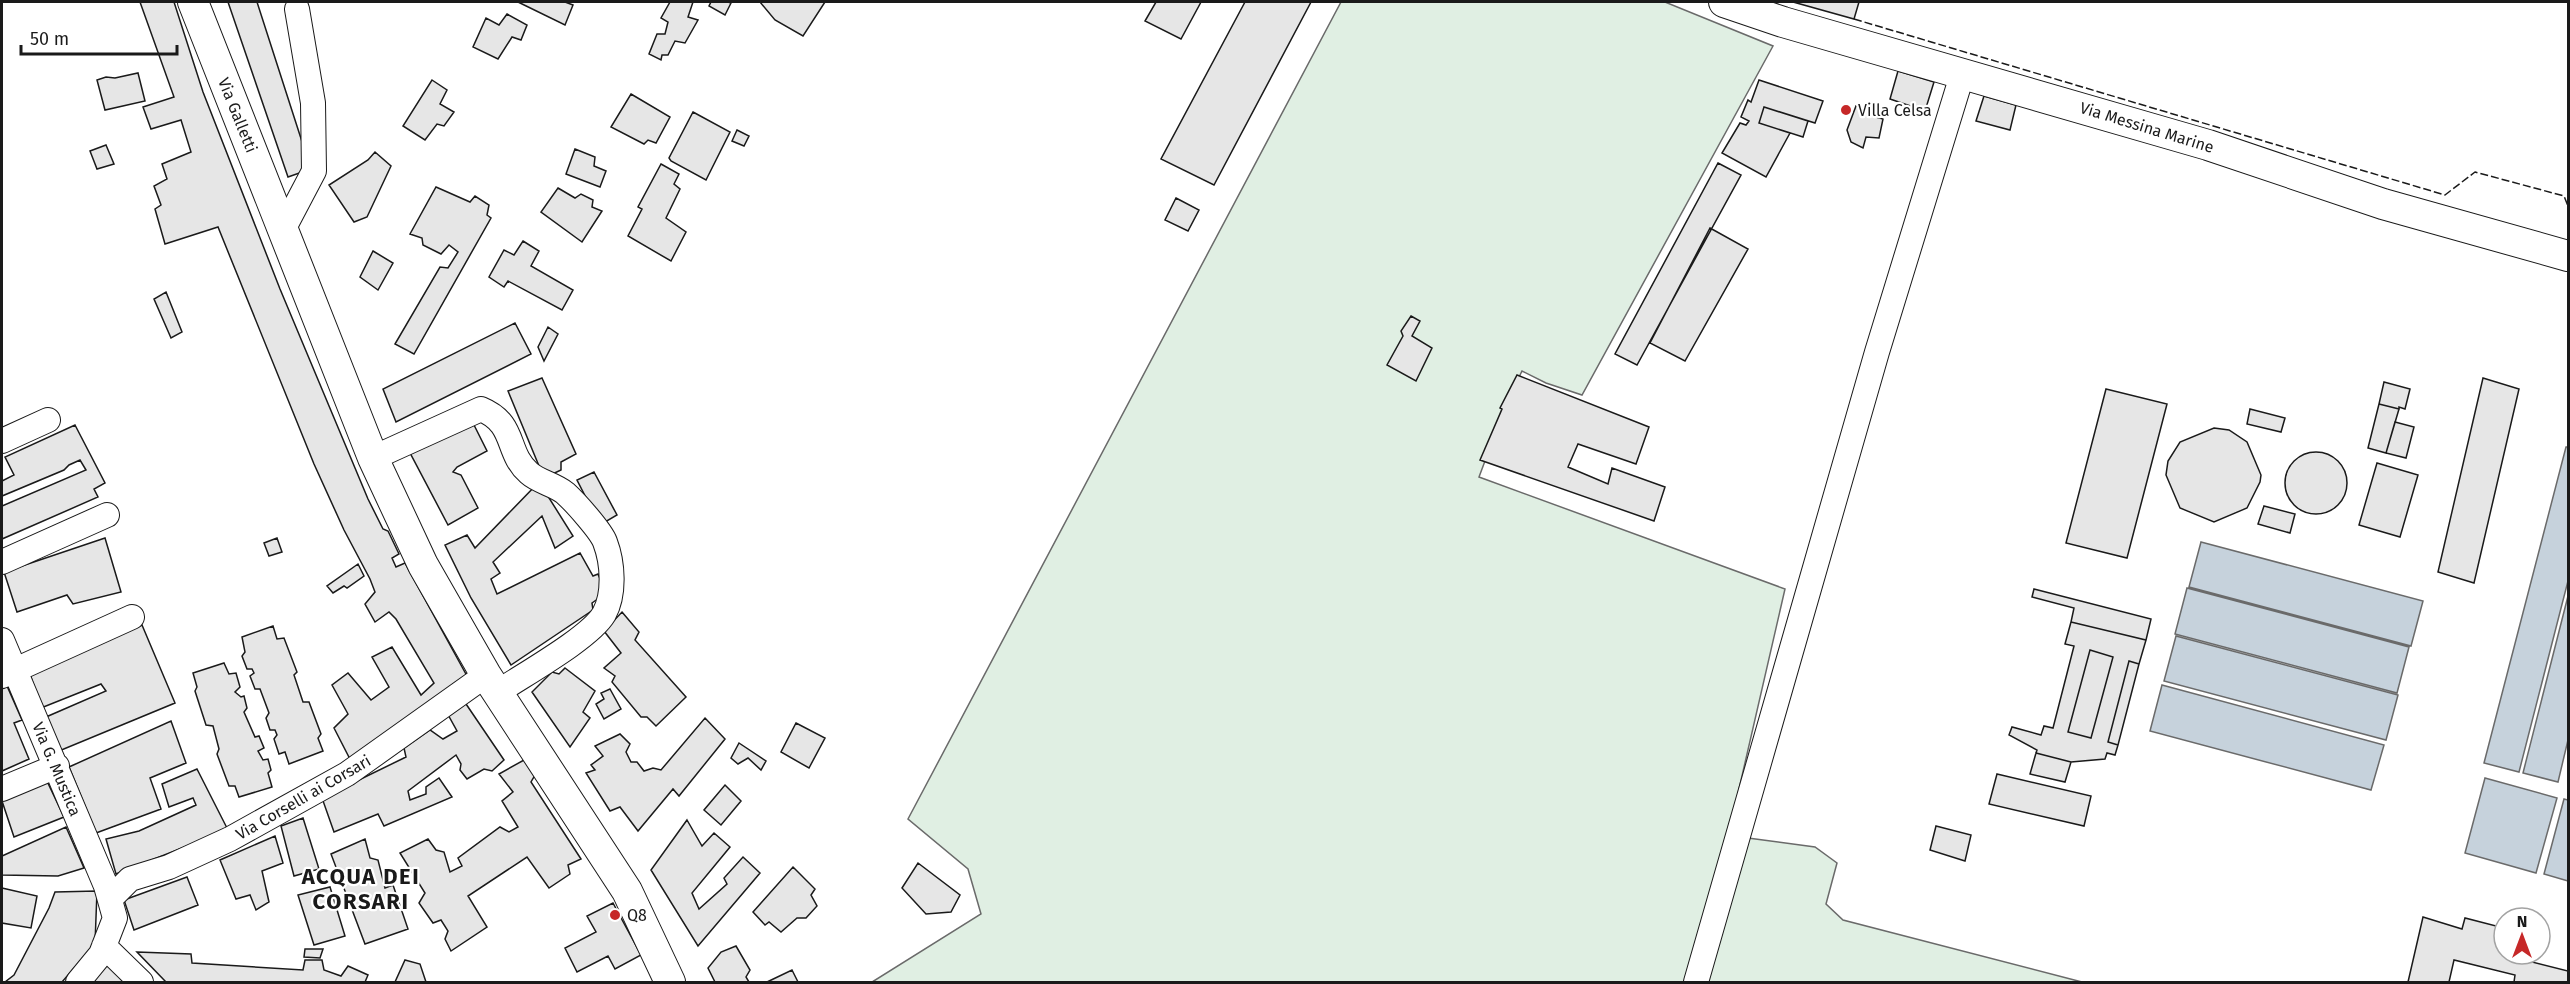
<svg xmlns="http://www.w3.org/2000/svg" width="2570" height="984" viewBox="0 0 2570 984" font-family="'Fira Sans',sans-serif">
  <rect width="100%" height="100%" fill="#fff"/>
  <path fill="#e0efe3" stroke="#6a6a6a" stroke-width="1.5" d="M1341,2H1665L1773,46L1582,395L1546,383L1522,371L1507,402L1479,477L1785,589L1730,828L1748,838L1815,847L1837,863L1826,904L1843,920L2082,982H872L981,914L968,869L908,819Z"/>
  <path fill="#c6d2dc" stroke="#6a6a6a" stroke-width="1.5" d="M2566,447H2568V581L2519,772L2484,763Z
    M2201,542L2423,601L2411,646L2189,587Z
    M2187,588L2409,647L2397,693L2175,634Z
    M2568,596V740L2558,782L2523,773Z
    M2176,636L2398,695L2386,740L2164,681Z
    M2162,685L2384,745L2371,790L2150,731Z
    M2485,778L2557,798L2536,873L2465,853Z
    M2564,799L2568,800V881L2544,874Z"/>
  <path fill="#e6e6e6" stroke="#1a1a1a" stroke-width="1.5" fill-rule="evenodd" d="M140,2H174L203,92L280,289L368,499L383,529L388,531L399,554L392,558L396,567L405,563L467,676L352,763L334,728L348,714L332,685L348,673L371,700L389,687L372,657L392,647L421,695L434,683L396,619L389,612L375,622L365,604L375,592L370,579L344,530L314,464L218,227L165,244L155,209L161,205L154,186L167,179L162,164L191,152L181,120L151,129L143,107L174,97Z
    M228,2H257L305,151L308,170L288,177Z
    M518,2H565L573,5L565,25Z
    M670,2H693L688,17L698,20L685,43L675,41L668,55H662L661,60L649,54L657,34H665L668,22L661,18Z
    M711,2H728L731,3L725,15L709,6Z
    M760,2H825L803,36L775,20Z
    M1156,2H1201L1181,39L1145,21Z
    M1245,2H1311L1214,185L1161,159Z
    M1793,2H1859L1854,19Z
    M507,14L527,25L521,40L512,37L498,59L473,47L486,18L499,25Z
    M1898,71L1934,82L1925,111L1890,99Z
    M138,73L145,101L105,110L97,80L106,77L115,78Z
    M432,80L447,90L440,104L454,112L444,126L437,124L425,140L403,126Z
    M1759,80L1823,101L1815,123L1764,107L1759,123L1790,133L1766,177L1722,153L1740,123L1746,125L1749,121L1741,117L1748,100L1751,102Z
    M631,94L670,117L656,143L648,140L644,144L611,127Z
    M1984,96L2016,105L2010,130L1976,121Z
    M1856,106L1872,111V116L1883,119L1879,138L1866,137L1863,148L1851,142L1847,130Z
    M1764,107L1808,121L1803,137L1759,123Z
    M693,112L730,132L706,180L671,161L669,158Z
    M737,130L749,136L744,146L732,141Z
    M106,145L114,164L97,169L90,151Z
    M575,149L595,157L594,166L606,171L600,187L566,174Z
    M375,152L391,166L367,217L354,222L329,185L368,160Z
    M1718,163L1741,175L1637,365L1615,354Z
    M661,164L679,174L674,184L680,189L666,218L686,232L671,261L628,236L642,209L638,207Z
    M436,187L470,202L475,196L489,205L487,215L491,218L414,354L395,344L440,267L448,268L458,252L449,245L441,254L423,245L422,238L410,234Z
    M558,188L575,198L581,194L593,200L592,207L602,211L582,242L541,212Z
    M1176,198L1199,210L1188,231L1165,220Z
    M1710,228L1748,249L1685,361L1650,343Z
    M523,241L539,251L531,266L573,290L562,310L508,281L504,287L489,277L504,250L514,255Z
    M373,251L393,263L378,290L360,277Z
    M166,292L182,332L171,338L154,299Z
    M1411,316L1420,321L1412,336L1432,348L1416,381L1387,365L1403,336L1401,331Z
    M515,323L531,354L396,422L383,389Z
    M548,327L558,334L544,361L538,347Z
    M1517,375L1649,427L1636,464L1578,444L1568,467L1608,484L1612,468L1665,487L1654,521L1480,460L1502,409L1500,408Z
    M542,378L576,454L561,462V470L544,478L508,391Z
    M2483,378L2519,389L2474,583L2438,572Z
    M2384,382L2410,389L2405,409L2399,407V409L2379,404Z
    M2106,389L2167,404L2127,558L2066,543Z
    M2379,404L2399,409L2386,453L2368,448Z
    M2250,409L2285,418L2281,432L2247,424Z
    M472,421L487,451L457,467L453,472L461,475L478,508L448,525L408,449Z
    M2395,422L2414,427L2406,458L2386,453Z
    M75,425L105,483L94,489L98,497L2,539V506L86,470L80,460L69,465L64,470L2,496V481L14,475L5,457Z
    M2214,428L2229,430L2247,442L2261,475L2260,482L2247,508L2214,522L2180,508L2166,475L2168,461L2180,442Z
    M2285 483a31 31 0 1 1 62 0a31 31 0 1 1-62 0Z
    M2377,463L2418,475L2400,537L2359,525Z
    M594,472L617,515L600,525L577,480Z
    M539,482L573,536L555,548L542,516L493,562L500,573L491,579L497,594L580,553L593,576L598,574L606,593L592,603L593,610L511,665L471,598L445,545L467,535L475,548Z
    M2264,506L2295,514L2290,533L2258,524Z
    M105,538L121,592L73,604L67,595L17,612L4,572Z
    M277,538L282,552L269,556L264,543Z
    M358,564L364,576L347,588L344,586L333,593L327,586Z
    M2034,589L2151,619L2146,640L2071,622L2074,608L2032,597Z
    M622,612L639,632L635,640L686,697L656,726L647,717H641L612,682L615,676L604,668L621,653L604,631Z
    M2071,622L2146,640L2139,664L2129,661L2108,742L2118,745L2115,755L2107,753L2105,759L2071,762L2036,753L2037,750L2009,735L2012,727L2041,735L2044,726L2053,728L2074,646L2065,644ZM2090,650L2113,657L2091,738L2068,732Z
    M142,625L175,703L59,751L46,717L106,691L101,684L41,708L30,674Z
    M273,626L277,639L284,638L297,672L294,675L303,702H309L321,734L318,738L323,751L289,764L285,752L279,754L274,739L277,735L275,730H270L266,718L269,713L260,689H255L250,676L254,673L252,669H247L242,656L245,652L242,637Z
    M2090,650L2113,657L2091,738L2068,732Z
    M2129,661L2139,664L2118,745L2108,742Z
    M224,663L229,674L236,673L240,687L235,692L241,697L244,696L247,708L244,712L255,737L259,736L264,748L258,751L263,760L268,759L271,770L268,773L272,787L239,797L235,786H229L217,754L219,749L213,726L206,725L195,691L197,687L193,673Z
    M565,668L595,691L583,712L590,718L570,747L532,692L552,672L559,674Z
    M7,686L22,720L14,723L29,759L2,771V689Z
    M610,689L621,709L604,719L596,704L604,699L601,693Z
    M464,701L504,760L492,771L484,769L467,779L460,770L461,764L456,755L408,791L410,800L426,794V787L439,778L452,797L384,826L378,814L334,832L322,798L406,757L404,748L430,730L443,739L457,731L446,711Z
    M705,718L725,739L679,796L673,789L638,831L620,807L610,811L586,773L595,770L591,765L603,756L595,746L620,734L630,744L626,752L631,762H637L644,771L653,768L661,770Z
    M171,721L186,763L150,778L161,809L96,833L69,767Z
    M796,723L825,738L809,768L781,752Z
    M739,743L766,761L761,770L748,758L738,764L731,758Z
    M2036,753L2071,762L2065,782L2030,774Z
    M524,760L535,775L531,782L581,859L568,865L570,874L549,888L527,857L468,896L487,927L451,951L445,939L448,931L441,920L433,923L419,903L425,893L400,853L428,839L436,850L444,852L450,872L462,866L458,858L500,827L509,832L518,827L502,801L513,792L499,774Z
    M197,769L228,830L116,874L106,839L139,831L196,805L193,798L169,807L162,784Z
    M1997,774L2091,796L2084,826L1989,804Z
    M45,777L64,817L14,837L2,801Z
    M725,785L741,801L721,825L704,810Z
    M303,818L319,869L294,876L281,826Z
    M687,820L702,846L714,833L730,847L692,893L699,909L727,884L724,878L743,857L760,873L698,946L651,870Z
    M1936,826L1971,835L1965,861L1930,850Z
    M66,827L84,868L58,876L2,875V856Z
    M275,836L283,863L262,871L269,902L256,910L250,895L236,899L220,860Z
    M365,839L370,858L378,860L385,888L393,885L408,929L365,944L331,854Z
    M918,863L960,895L951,912L926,914L902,888Z
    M793,867L815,889L811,895L817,906L806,918H797L781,932L769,922L765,925L753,912Z
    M187,877L198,905L134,930L124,900Z
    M330,887L345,936L314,945L298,895Z
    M2,888L37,896L31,928L2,923Z
    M97,891L95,944L62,982H5L14,975L49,908L55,892Z
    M613,903L641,955L615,969L608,956L577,972L565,948L596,932L587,916Z
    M2423,917L2462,929L2465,918L2504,928V954H2521L2520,959L2568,971V982H2514L2515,975L2454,960L2449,982H2408Z
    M736,946L750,970L746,977L749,982H715L708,968L721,952Z
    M305,949H323L320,958L304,957Z
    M137,952L191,954L192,963L303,970L305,960H322L324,970L341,976L348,966L368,975L365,982H166Z
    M111,960L130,982H90Z
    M405,960L420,964L426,982H395Z
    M792,970L798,982H767Z"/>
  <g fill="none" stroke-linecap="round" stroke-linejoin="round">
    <defs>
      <path id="minor" d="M284,228L314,171L313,103L297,9
        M2,441L48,420
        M373,458L481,409C517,424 505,452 529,473C539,482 554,484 565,493C575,502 601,531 605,542C613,563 615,594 604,614C590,638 523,675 498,692
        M2,562L107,515
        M2,640L106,886L115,918L101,954L78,982
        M2,676L132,617
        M2,789L57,766
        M110,899L130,879L169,867L230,839L347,774L486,675
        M104,946L141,982
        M1696,982L1877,352L1963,72"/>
      <path id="major" d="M193,2L373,458L423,565L486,675L627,891L670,982
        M1724,2L1783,22L2208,145L2383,204L2568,256"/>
    </defs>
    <use href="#minor" stroke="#1a1a1a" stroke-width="26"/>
    <use href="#major" stroke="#1a1a1a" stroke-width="32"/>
    <use href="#minor" stroke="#fff" stroke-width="24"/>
    <use href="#major" stroke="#fff" stroke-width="30"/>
    <path stroke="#1a1a1a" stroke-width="1.5" stroke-dasharray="8 3" stroke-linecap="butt" d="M1854,19L2445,195L2475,172L2564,196L2568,206"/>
  </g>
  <g fill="#c62828" stroke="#fff" stroke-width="2">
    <circle cx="1846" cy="110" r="6"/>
    <circle cx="615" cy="915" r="6"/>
  </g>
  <g text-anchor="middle" stroke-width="4.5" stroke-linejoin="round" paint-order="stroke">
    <g font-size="16" fill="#1a1a1a" stroke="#fff" text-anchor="start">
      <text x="1858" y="116">Villa Celsa</text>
      <text x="627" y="921">Q8</text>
    </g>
    <g font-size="16" fill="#1a1a1a" stroke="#fff">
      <text transform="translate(238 115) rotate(68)" y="6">Via Galletti</text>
      <text transform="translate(2147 127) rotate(17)" y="6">Via Messina Marine</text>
      <text transform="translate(57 769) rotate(67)" y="6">Via G. Mustica</text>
      <text transform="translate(303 797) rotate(-30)" y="6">Via Corselli ai Corsari</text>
    </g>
    <g font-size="22" font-weight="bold" letter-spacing="1.5" fill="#1a1a1a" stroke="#fff">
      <text x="361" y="884">ACQUA DEI<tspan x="361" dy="25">CORSARI</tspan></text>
    </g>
  </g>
  <rect width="2570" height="984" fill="none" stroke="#1a1a1a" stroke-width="6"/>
  <g transform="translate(2522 936)"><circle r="28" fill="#ffffff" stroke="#a3a3a3" stroke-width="1.5"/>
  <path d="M0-4.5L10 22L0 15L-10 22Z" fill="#c62828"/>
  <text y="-9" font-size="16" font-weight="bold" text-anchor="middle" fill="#1a1a1a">N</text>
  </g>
  <path d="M21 45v9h156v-9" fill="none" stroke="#1a1a1a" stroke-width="3"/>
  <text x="30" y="45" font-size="18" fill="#1a1a1a" stroke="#ffffff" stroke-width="4.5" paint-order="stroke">50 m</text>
</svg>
